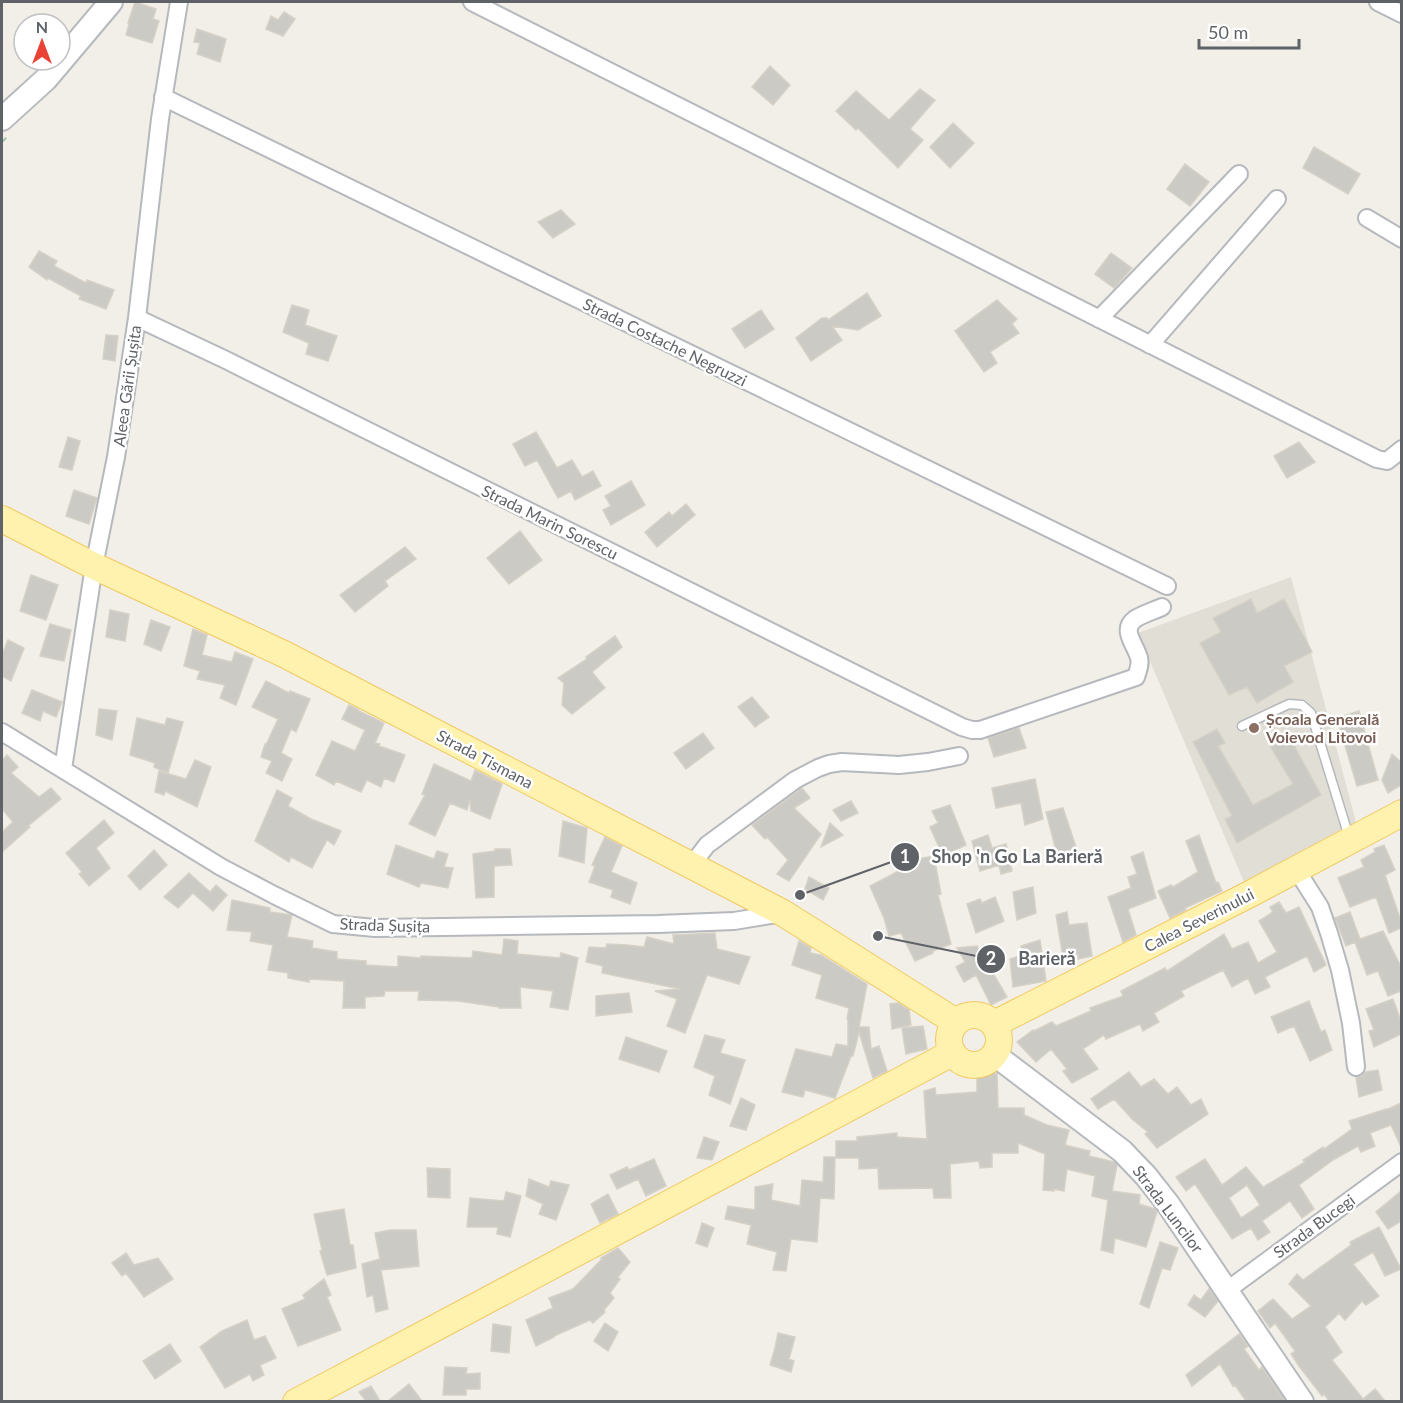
<svg xmlns="http://www.w3.org/2000/svg" width="1403" height="1403" viewBox="0 0 1403 1403" font-family="Lato,sans-serif">
  <rect width="100%" height="100%" fill="#f1efe8"/>
  <path fill="#e1ded6" d="M1291,577L1356,822L1244,882L1138,633Z"/>
  <path fill="#cccac5" stroke="#d6d1c6" stroke-width="1.5" fill-rule="evenodd" d="M135,2L156,9L153,19L159,21L152,43L126,35L129,24L128,23Z
    M284,12L295,19L283,36L266,29L271,16L278,20Z
    M197,29L226,39L220,62L197,54L200,43L194,42Z
    M770,66L790,85L773,105L752,87Z
    M920,89L935,100L910,129L923,140L898,168L858,128L856,130L836,111L856,91L889,120Z
    M953,123L974,143L950,168L930,147Z
    M1314,147L1360,174L1348,194L1303,168Z
    M1185,164L1209,182L1190,206L1167,189Z
    M561,210L575,224L553,238L538,222Z
    M39,251L57,261L54,266L86,283L87,280L114,290L106,309L79,299L81,296L48,278L47,280L29,267Z
    M1111,253L1132,268L1114,288L1095,274Z
    M867,293L881,316L858,330L832,326L842,340L811,361L796,338L822,318H827L828,320Z
    M997,300L1017,319L1012,324L1019,333L990,352L997,363L984,372L955,331Z
    M292,305L309,310L305,325L337,336L328,361L306,354L309,343L283,332Z
    M761,310L774,329L745,348L732,329Z
    M106,335L118,336L115,361L103,359Z
    M536,432L557,468L572,460L582,477L593,471L601,486L575,500L571,491L558,498L537,460L525,466L513,444Z
    M68,437L80,441L72,470L59,467Z
    M1299,442L1315,462L1287,478L1274,456Z
    M631,481L645,505L611,525L603,510L611,506L605,496Z
    M74,490L97,498L89,524L66,516Z
    M686,504L695,515L657,547L645,532L669,512L672,516Z
    M520,531L542,560L509,584L487,558Z
    M405,547L416,559L385,581L388,586L355,612L340,595Z
    M31,575L58,585L46,620L20,611Z
    M1251,599L1257,613L1284,599L1312,652L1284,666L1293,682L1257,703L1247,687L1229,695L1200,643L1221,632L1213,618Z
    M110,610L129,614L125,641L106,637Z
    M151,620L170,627L161,651L144,644Z
    M50,624L71,630L64,661L40,656Z
    M193,629L207,635L202,655L232,662L235,652L253,659L236,705L220,698L225,685L197,679L200,671L184,666Z
    M615,636L622,647L592,672L605,688L572,714L562,705L564,683L558,678L587,659L586,657Z
    M8,640L24,648L11,681L2,676V655Z
    M266,681L289,693L290,691L310,699L296,732L291,729L281,753L292,759L282,781L266,773L272,761L261,757L265,744L266,745L278,719L252,707Z
    M32,690L62,702L56,717L43,711L40,721L22,713Z
    M752,697L769,717L755,727L738,707Z
    M349,705L359,710V711L384,723L375,743L380,744L379,746L405,755L394,782L384,778L381,787L367,780L361,792L336,781L334,785L316,775L332,741L355,751L365,730L342,719Z
    M99,709L117,711L112,740L96,735Z
    M1359,711L1378,780L1357,786L1337,718Z
    M137,718L165,725L167,718L183,722L168,773L154,767L155,763L130,755Z
    M1019,728L1026,748L994,757L988,738Z
    M1217,729L1225,743L1218,746L1253,805L1293,784L1270,746L1289,736L1321,795L1237,843L1225,819L1232,816L1193,742Z
    M703,733L714,748L686,769L674,753Z
    M1392,754L1401,762V785L1388,793L1382,780Z
    M7,755L18,767L11,773L39,797L51,788L61,799L28,826L30,827L2,852V832L13,822L2,809V760Z
    M195,760L211,767L197,807L165,791L164,795L155,792L159,771L186,779Z
    M434,764L471,781L475,770L502,784L490,819L471,811L470,799L467,810L450,803L435,836L409,824L425,795L422,794Z
    M1035,779L1043,819L1025,825L1021,803L996,808L992,788Z
    M802,788L810,798L794,808L821,834L789,881L777,874L788,860L767,837L765,839L752,825Z
    M277,790L292,798L288,806L311,819L341,831L334,845L327,840L312,868L291,857L289,862L255,841Z
    M851,801L858,813L841,821L833,810Z
    M950,805L966,845L943,856L930,827L938,823L932,811Z
    M1063,808L1080,859L1068,863L1065,856L1058,858L1046,812Z
    M104,820L114,833L96,848L110,868L89,886L79,874L82,872L66,853Z
    M563,821L587,828L584,863L559,856Z
    M830,823L843,835L821,847Z
    M988,835L992,848L1006,844L1012,871L1001,874L999,865L980,871L972,841Z
    M1199,835L1216,883L1218,882L1222,891L1185,908L1186,910L1170,918L1158,891L1171,885L1173,887L1198,872L1186,841Z
    M605,837L622,846L611,872L637,883L630,904L611,897L613,890L589,882L595,866L592,865Z
    M396,845L434,859L437,851L448,854L444,867L453,868L448,888L421,883L419,887L387,874Z
    M1384,845L1395,870L1385,875L1401,921V928L1389,933L1376,897L1350,907L1338,878L1364,867L1361,860L1375,852L1374,849Z
    M495,849H510L512,865L494,866V897L476,898L473,854L495,851Z
    M154,850L167,865L140,890L128,876Z
    M1143,852L1156,898L1128,909L1136,935L1123,942L1108,897L1131,888L1128,877L1137,874L1131,857Z
    M934,856L941,894L938,895L951,944L933,951V953L915,961L901,933L889,936L884,918L870,886L912,864L911,860Z
    M189,873L210,892L216,885L227,895L213,911L193,893L178,908L164,897Z
    M809,877L829,888L823,900L805,889Z
    M1033,887L1036,913L1017,920L1013,892Z
    M995,897L1004,921L976,933L967,904L980,899L982,903Z
    M232,900L270,908V912L292,915L287,937L313,941L312,948L337,952V959L366,961V965L398,967V956L421,958V956L472,958L473,951L502,955L504,939L518,941L517,954L560,958L561,953L578,958L568,1010L550,1007L553,991L520,987L521,1008H499V1007L458,1001L418,1000L419,991H385L384,996L365,997V1008H343L344,981L309,979V982L288,978V973L268,970L273,945L250,941L252,932L227,930Z
    M1279,902L1286,913L1299,907L1326,965L1314,972L1307,956L1265,977L1270,987L1255,994L1248,978L1232,987L1223,970L1181,991L1184,996L1154,1013L1159,1022L1143,1031L1140,1024L1106,1039L1104,1035L1083,1049L1098,1069L1072,1083L1063,1071L1067,1069L1051,1049L1036,1062L1017,1042L1033,1030L1034,1031L1052,1022L1056,1026L1091,1011L1090,1008L1123,996L1121,991L1165,968L1167,971L1224,934L1232,949L1248,942L1258,963L1277,952L1259,921L1273,912L1270,907Z
    M1067,912L1069,925L1087,923L1092,956L1078,959V954L1063,957L1056,915Z
    M1350,912L1360,939L1383,931L1401,967V991L1388,996L1378,971L1367,975L1355,942L1346,946L1335,918Z
    M715,933L717,949L750,957L739,984L707,975L685,1033L667,1026L677,999L655,991L680,989L602,973L603,966L586,962L589,947L606,948L607,944L627,945L644,947L647,937L674,944L673,935Z
    M1040,940L1046,981L1013,987L1010,959L1022,955L1021,946Z
    M799,941L811,948L810,953L821,955L867,984L859,1027H869L871,1049L879,1046L887,1071L873,1078L859,1032L853,1056H851L835,1098L805,1090L803,1097L782,1092L796,1049L832,1057L836,1044L848,1046V1020L847,1019L849,1008L816,998L822,975L792,965Z
    M977,946L1007,997L991,1005L976,975L964,982L956,967L965,962L957,948Z
    M629,993L632,1012L596,1016V996Z
    M1393,999L1401,1021V1034L1374,1047L1369,1031L1374,1030L1366,1009Z
    M1309,1001L1321,1032L1325,1030L1332,1050L1310,1061L1294,1026L1278,1033L1271,1017Z
    M898,1003L909,1010L911,1025L892,1029L890,1004Z
    M923,1026L927,1049L906,1054L902,1028Z
    M705,1035L725,1040L720,1053L745,1060L730,1104L709,1095L715,1076L694,1067Z
    M626,1037L667,1051L659,1072L619,1059Z
    M1378,1070L1382,1090L1359,1097L1356,1077L1362,1076L1365,1072Z
    M1129,1072L1141,1087L1154,1079L1168,1094L1177,1087L1191,1105L1201,1099L1208,1114L1157,1148L1145,1134L1148,1132L1133,1120L1114,1099L1098,1109L1091,1099Z
    M997,1073L998,1108H1024V1115L1047,1125L1069,1130L1065,1145L1090,1151L1089,1156L1114,1162L1117,1165L1112,1191L1140,1195L1139,1204L1155,1209L1157,1212L1146,1247L1115,1238L1113,1253L1101,1250L1108,1200L1092,1196L1095,1176L1067,1169L1064,1191L1054,1189V1191L1043,1190L1045,1154L1018,1143V1153H992V1167L980,1168L979,1161L950,1164L951,1198H934L933,1188L879,1189L878,1168L859,1169V1158H836V1141H857V1137L897,1133V1137L927,1139L924,1091L935,1088L936,1095L977,1092V1074Z
    M741,1098L755,1105L746,1130L730,1126Z
    M1401,1103V1147L1391,1125L1370,1133L1375,1146L1361,1152L1358,1146L1333,1160L1299,1185L1314,1209L1302,1218L1290,1201L1262,1221L1270,1232L1258,1240L1251,1228L1232,1239L1195,1184L1186,1191L1176,1177L1205,1159L1222,1185L1246,1167L1263,1187L1265,1186L1305,1162L1303,1160L1323,1147L1324,1149L1352,1129L1349,1121L1386,1109V1110ZM1247,1185L1260,1205L1241,1218L1229,1198Z
    M704,1137L719,1142L712,1160L697,1158Z
    M824,1157H835L834,1199L820,1198L817,1242L791,1239L786,1271L773,1270L777,1252L747,1244L751,1225L725,1219L728,1206L755,1210V1187L773,1184L771,1200L800,1206L802,1180L823,1182Z
    M654,1159L666,1186L646,1196L638,1179L617,1189L610,1175L627,1167L629,1170Z
    M427,1168L450,1169V1198L428,1197Z
    M529,1179L549,1187L551,1181L569,1185L556,1220L539,1214L543,1204L526,1196Z
    M1401,1191V1221L1388,1229L1376,1212Z
    M506,1192L521,1196L510,1237L497,1234L498,1227H467L470,1198L504,1201Z
    M608,1194L618,1214L600,1223L591,1204Z
    M344,1209L350,1245H353L356,1268L327,1275L320,1251L322,1250L314,1214Z
    M702,1223L714,1228L707,1247L696,1243Z
    M1379,1227L1401,1269L1385,1276L1373,1252L1353,1264L1379,1296L1366,1305L1362,1301L1345,1320L1339,1313L1325,1327L1342,1352L1332,1360L1363,1399L1375,1389L1385,1401H1329L1324,1394L1322,1396L1299,1366L1291,1354L1295,1351L1275,1323L1270,1328L1258,1311L1273,1299L1292,1319L1311,1306L1289,1284L1297,1274L1303,1280L1351,1245L1350,1242Z
    M390,1230H416L419,1266L381,1270L388,1309L376,1312L373,1295L367,1297L362,1264L380,1259L375,1233Z
    M1160,1242L1178,1248L1170,1270L1162,1268L1149,1308L1140,1304Z
    M618,1248L630,1262L618,1277L620,1279L610,1293L614,1298L604,1310L605,1312L593,1323L590,1320L554,1336V1337L536,1346L526,1320L553,1308L549,1298L573,1289L602,1259L601,1258Z
    M126,1253L134,1265L158,1258L173,1279L144,1297L126,1273L122,1276L112,1263Z
    M324,1279L331,1295L327,1297L341,1330L298,1346L282,1309L305,1299L303,1295Z
    M1209,1289L1218,1301L1205,1317L1188,1305L1194,1295L1201,1300Z
    M247,1320L254,1340L265,1336L276,1358L260,1365L264,1375L253,1381L250,1374L225,1388L200,1347L222,1331Z
    M605,1323L618,1332L608,1351L594,1341Z
    M493,1324L511,1327L509,1353L491,1351Z
    M778,1333L795,1337L789,1359L794,1361L791,1372L770,1365L775,1348Z
    M1239,1334L1248,1346L1244,1349L1259,1370L1262,1367L1285,1401H1246L1235,1385L1233,1386L1220,1364L1192,1386L1186,1375Z
    M170,1344L181,1361L155,1379L143,1361Z
    M445,1367L467,1368L466,1374L480,1373V1389H466V1395H443Z
    M409,1384L422,1401H388Z
    M371,1386L380,1401H366L359,1392Z"/>
  <g fill="none" stroke-linecap="round" stroke-linejoin="round">
    <defs>
      <path id="lane" d="M1242,726L1289,704L1302,705L1311,713L1349,837"/>
      <path id="street" d="M472,2L1377,459L1387,461L1402,449
        M1378,2L1402,14
        M163,97L1167,586
        M1367,218L1402,239
        M137,318L226,360L962,727L972,730H980L1136,677C1138,670 1141,665 1139,658C1136,645 1120,630 1135,619C1143,614 1153,611 1162,607
        M1099,319L1239,174
        M1150,345L1277,199
        M2,732L221,867L274,895L333,924L375,928L658,924L734,921L783,913
        M63,769L94,566L116,457L137,318L160,119L179,2
        M691,866L707,845L795,780L818,768L829,764L842,762L899,765L928,762L959,756
        M1296,869L1320,907L1329,933L1340,970L1351,1023L1356,1067
        M1226,1291L1402,1162"/>
      <path id="secondary" d="M2,119L46,79L111,2
        M995,1055L1122,1151L1146,1176L1168,1204L1302,1402"/>
      <path id="primary" d="M2,519L94,566L284,654L783,913L956,1022
        M949 1040a25 25 0 1 1 50 0a25 25 0 1 1-50 0Z
        M994,1024L1250,894L1402,813
        M296,1402L952,1053"/>
    </defs>
    <use href="#lane" stroke="#b5b8bc" stroke-width="11"/>
    <use href="#street" stroke="#b5b8bc" stroke-width="20"/>
    <use href="#secondary" stroke="#b6babf" stroke-width="26"/>
    <use href="#primary" stroke="#f2c960" stroke-width="28"/>
    <path stroke="#9cc7a9" stroke-width="2" stroke-dasharray="6 3" stroke-linecap="butt" d="M2,142L8,136"/>
    <use href="#lane" stroke="#fff" stroke-width="8"/>
    <use href="#street" stroke="#fff" stroke-width="16"/>
    <use href="#secondary" stroke="#fff" stroke-width="22"/>
    <use href="#primary" stroke="#fff2af" stroke-width="26"/>
  </g>
  <circle fill="#8d6e63" stroke="#fff" stroke-width="2" cx="1254" cy="728" r="6"/>
  <g text-anchor="middle" stroke-width="5" stroke-linejoin="round" paint-order="stroke">
    <g font-size="16" fill="#5f6368" stroke="#fff">
      <text transform="translate(665 342) rotate(26)" y="6">Strada Costache Negruzzi</text>
      <text transform="translate(127 386) rotate(-82)" y="6">Aleea Gării Șușita</text>
      <text transform="translate(550 522) rotate(26)" y="6">Strada Marin Sorescu</text>
      <text transform="translate(485 759) rotate(28)" y="6">Strada Tismana</text>
      <text transform="translate(1199 920) rotate(-27)" y="6">Calea Severinului</text>
      <text transform="translate(385 925) rotate(2)" y="6">Strada Șușița</text>
      <text transform="translate(1168 1209) rotate(53)" y="6">Strada Luncilor</text>
      <text transform="translate(1314 1226) rotate(-36)" y="6">Strada Bucegi</text>
    </g>
    <g font-size="16" font-weight="bold" fill="#785e54" stroke="#fff" text-anchor="start">
      <text x="1266" y="725">Școala Generală<tspan x="1266" dy="18">Voievod Litovoi</tspan></text>
    </g>
  </g>
  <path fill="none" stroke="#5f6368" stroke-width="2" d="M800 895L905 857M878 936L991 959"/>
  <g fill="#5f6368" stroke="#fff" stroke-width="2">
    <circle cx="800" cy="895" r="6"/>
    <circle cx="878" cy="936" r="6"/>
    <circle cx="905" cy="857" r="15"/>
    <circle cx="991" cy="959" r="15"/>
  </g>
  <g font-size="18" text-anchor="middle" font-weight="bold" fill="#fff">
    <text x="905" y="863">1</text>
    <text x="991" y="965">2</text>
  </g>
  <g font-size="18" text-anchor="middle" font-weight="bold" fill="#5f6368" stroke="#fff" stroke-width="5" stroke-linejoin="round" paint-order="stroke">
    <text x="1017" y="863">Shop 'n Go La Barieră</text>
    <text x="1047" y="965">Barieră</text>
  </g>
  <rect width="1403" height="1403" fill="none" stroke="#5f6368" stroke-width="6"/>
  <g transform="translate(42 42)"><circle r="28" fill="#ffffff" stroke="#bfc1c3" stroke-width="1.5"/>
  <path d="M0-4.5L10 22L0 15L-10 22Z" fill="#ea4335"/>
  <text y="-9" font-size="16" font-weight="bold" text-anchor="middle" fill="#5f6368">N</text>
  </g>
  <path d="M1199 39v9h100v-9" fill="none" stroke="#5f6368" stroke-width="3"/>
  <text x="1208" y="39" font-size="18" fill="#5f6368" stroke="#ffffff" stroke-width="4.5" paint-order="stroke">50 m</text>
</svg>
